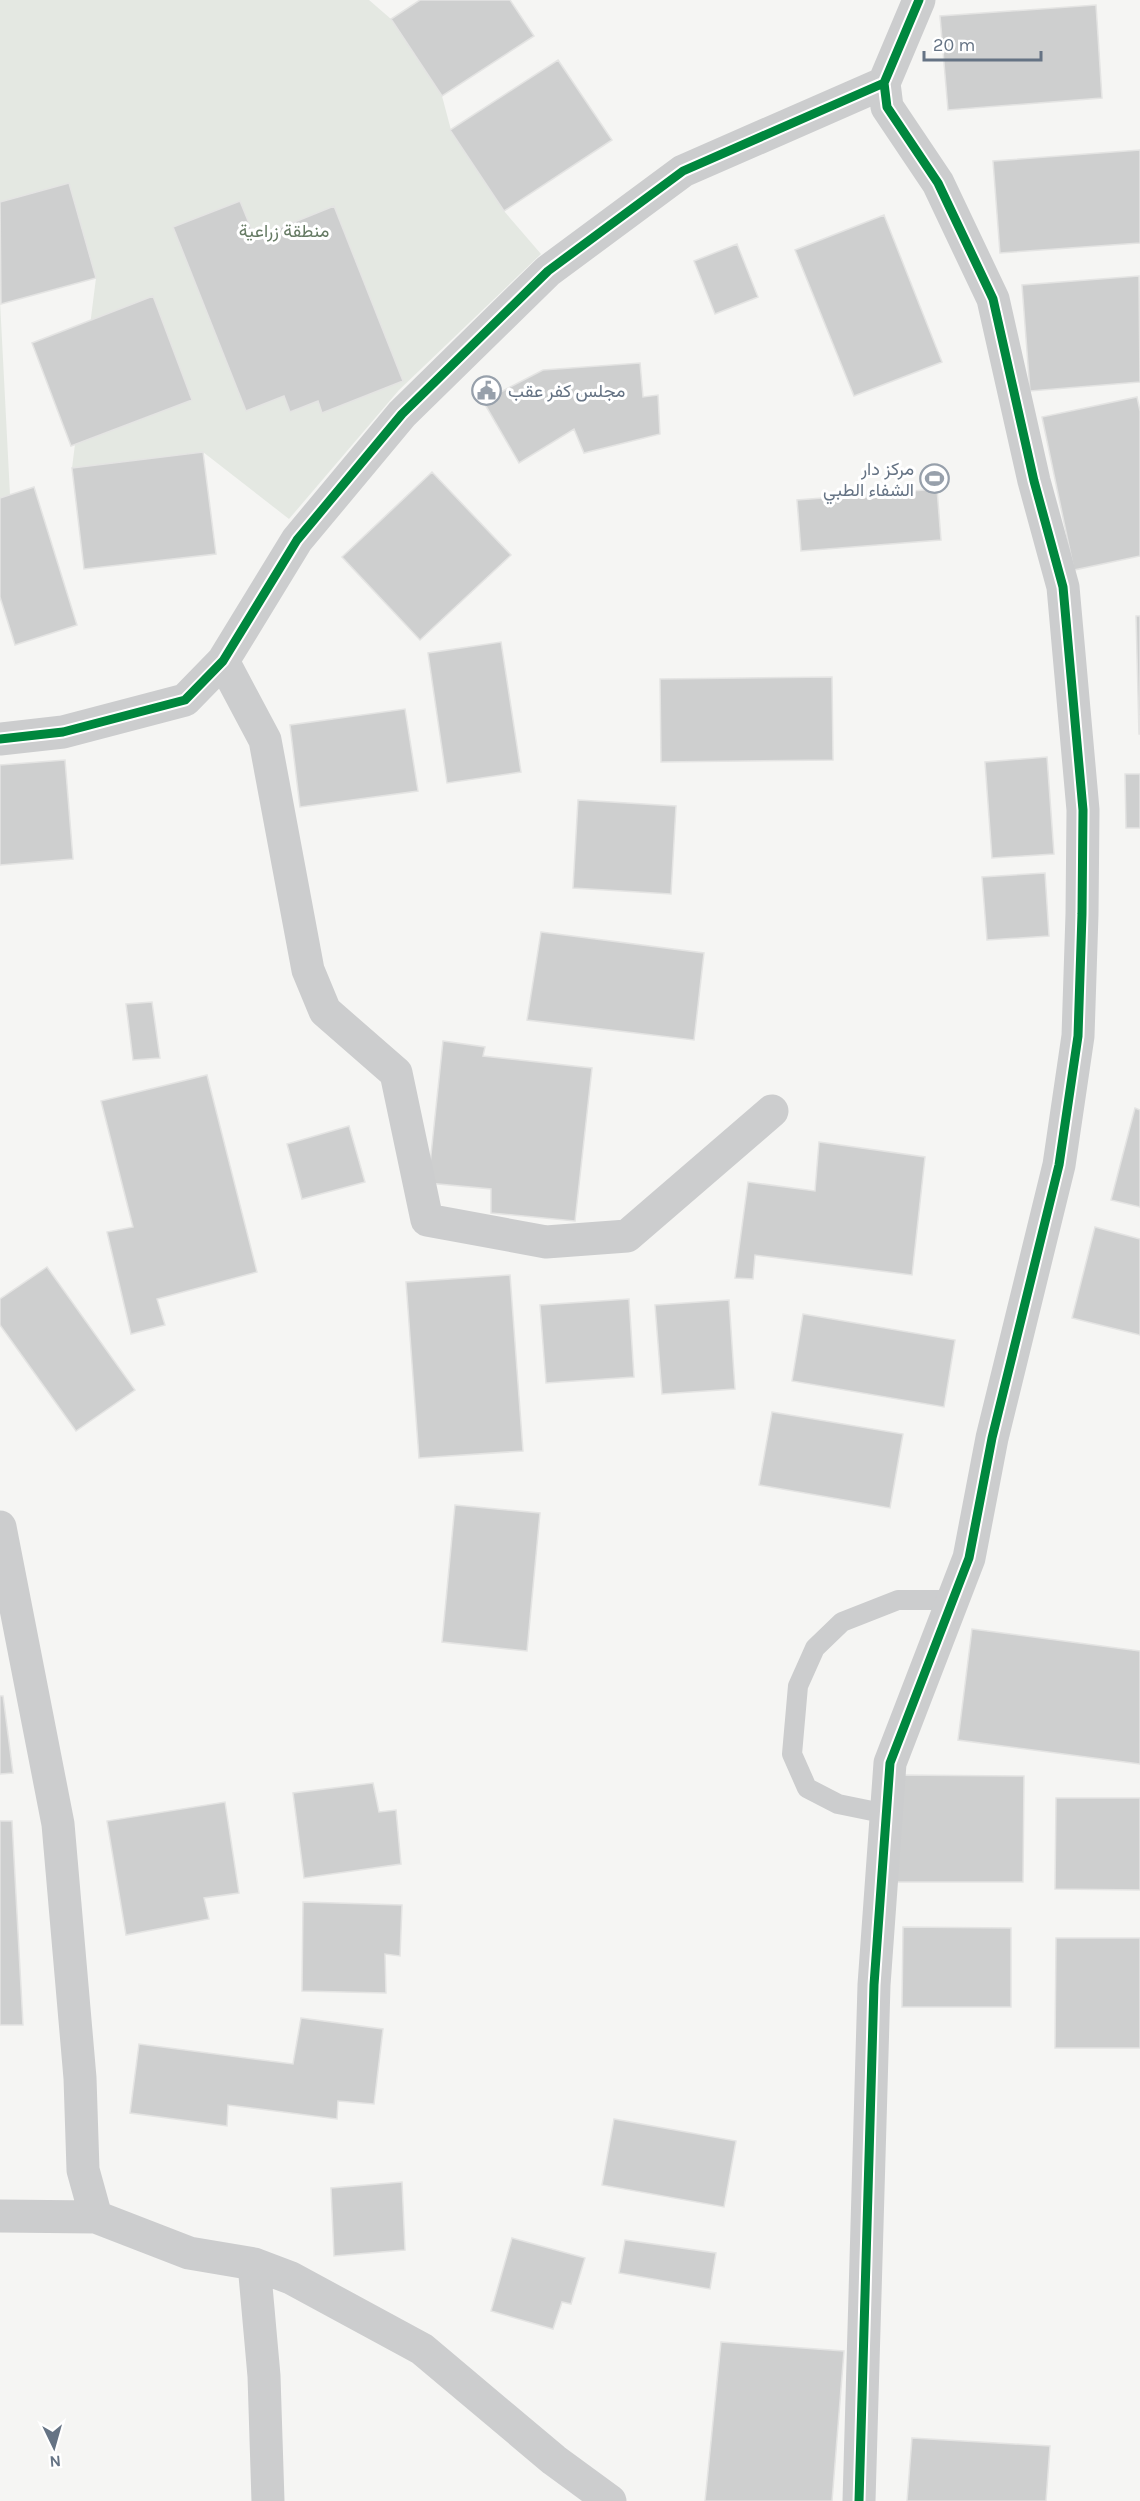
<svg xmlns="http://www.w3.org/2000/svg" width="1140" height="2501" viewBox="0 0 1140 2501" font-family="Karla,Vazirmatn,sans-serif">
  <rect width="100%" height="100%" fill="#f5f5f3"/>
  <path fill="#e4e8e2" d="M0,0H369L391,19L442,96L451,130L504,211L541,254L399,390L289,519L203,452L72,468L96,278L69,183L0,202Z
    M0,301L10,495L0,499Z"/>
  <path fill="#cecfcf" stroke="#e4e4e3" stroke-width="1.5" d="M420,0H510L534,36L442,96L391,19Z
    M1096,5L1102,98L948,110L940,16Z
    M558,60L612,140L504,211L450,130Z
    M1140,150V243L1000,253L993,161Z
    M69,183L96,278L1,304L0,202Z
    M240,201L255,238L334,206L403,381L322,413L318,401L290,412L284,396L246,411L173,227Z
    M884,215L942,362L854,396L795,250Z
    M737,244L758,297L715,314L694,261Z
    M1139,276L1140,382L1030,391L1022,285Z
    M153,296L192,400L71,446L32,343Z
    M640,363L643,397L658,395L660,434L584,453L574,429L519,463L483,401L543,370Z
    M1137,397L1140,411V556L1074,570L1042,417Z
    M203,452L216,554L84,569L72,468Z
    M432,472L511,555L420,640L342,557Z
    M34,487L77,625L15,645L0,597V498Z
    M937,489L941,540L801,551L797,500Z
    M1136,616H1140V734H1139Z
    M501,642L521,772L447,783L428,653Z
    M832,677L833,760L661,762L660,679Z
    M405,709L418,791L300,807L290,725Z
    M1047,757L1054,854L992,858L985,762Z
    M65,760L73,859L0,865V765Z
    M1125,774H1140V828H1126Z
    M578,800L676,806L671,894L573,888Z
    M1045,873L1049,936L987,940L982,877Z
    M541,932L704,953L694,1040L527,1020Z
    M152,1002L160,1058L133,1060L126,1004Z
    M443,1041L485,1047L483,1056L592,1068L575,1221L491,1213V1189L428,1183Z
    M207,1075L257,1272L157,1299L165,1325L131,1334L107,1232L133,1227L101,1101Z
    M1135,1108L1140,1110V1207L1111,1200Z
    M349,1126L365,1182L302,1199L287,1144Z
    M819,1142L925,1157L912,1275L755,1255L753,1279L735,1278L748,1182L815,1191Z
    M1095,1227L1140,1239V1335L1072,1318Z
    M47,1267L135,1390L76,1431L0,1325V1299Z
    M510,1275L523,1451L419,1458L406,1282Z
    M629,1299L634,1377L546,1383L540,1305Z
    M729,1300L735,1389L662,1394L655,1305Z
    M803,1314L955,1340L944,1407L792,1381Z
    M772,1412L903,1434L890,1508L759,1485Z
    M455,1505L540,1513L527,1651L442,1642Z
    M972,1629L1140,1651V1764L958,1740Z
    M0,1696H3L13,1773L0,1774Z
    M896,1775L1024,1776L1023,1882H896Z
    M373,1783L379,1812L396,1810L401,1864L304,1878L293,1793Z
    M1056,1798H1140V1890L1055,1889Z
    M225,1802L239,1893L204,1898L209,1919L126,1935L107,1821Z
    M0,1821H12L23,2025H0Z
    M303,1902L402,1905L400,1956L385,1954L386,1993L302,1991Z
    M903,1927L1011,1928V2007H902Z
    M1056,1938H1140V2048H1055Z
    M301,2018L383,2029L374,2104L338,2101L337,2119L228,2105L227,2126L130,2113L139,2044L293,2064Z
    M614,2119L736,2141L724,2207L602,2185Z
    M402,2182L405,2250L334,2256L331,2188Z
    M512,2238L585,2258L571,2304L562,2302L553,2329L491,2311Z
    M625,2240L716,2253L710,2289L619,2273Z
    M721,2342L844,2351L832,2501H705Z
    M912,2438L1050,2446L1046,2501H907Z"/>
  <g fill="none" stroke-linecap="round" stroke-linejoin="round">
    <path stroke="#cccdce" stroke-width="20" d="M887,1814L838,1804L807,1788L792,1754L798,1686L815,1648L842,1622L898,1600H953"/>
    <path stroke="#cccdce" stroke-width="33" d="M223,661L265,740L308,970L325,1011L396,1073L427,1220L546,1242L627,1236L772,1111
      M0,739L63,732L185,700L223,661L297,540L402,414L548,271L683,171L884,83L919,0
      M0,1527L58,1824L80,2078L83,2170L96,2217
      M0,2216L96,2217L189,2253L254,2264L291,2278L422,2349L554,2460L610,2501
      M254,2264L264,2376L268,2501
      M859,2501L874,1985L890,1763L969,1558L992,1438L1059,1165L1078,1036L1082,914L1083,810L1063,587L1034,481L993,299L938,183L887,107L884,83"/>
    <defs>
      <path id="cycleway" d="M0,739L63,732L185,700L223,661L297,540L402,414L548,271L683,171L884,83L919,0
        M859,2501L874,1985L890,1763L969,1558L992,1438L1059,1165L1078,1036L1082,914L1083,810L1063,587L1034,481L993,299L938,183L887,107L884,83"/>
    </defs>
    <use href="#cycleway" stroke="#fff" stroke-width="13"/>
    <use href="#cycleway" stroke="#00873e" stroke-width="9"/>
  </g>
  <defs>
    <symbol id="civic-ring" viewBox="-11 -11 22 22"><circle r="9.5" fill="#fff" stroke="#97a0ab" stroke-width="1.5"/><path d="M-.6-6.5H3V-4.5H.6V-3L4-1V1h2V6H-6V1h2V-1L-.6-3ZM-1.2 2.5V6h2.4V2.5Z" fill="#97a0ab"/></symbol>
    <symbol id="stadium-ring" viewBox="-11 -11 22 22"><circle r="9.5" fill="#fff" stroke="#97a0ab" stroke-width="1.5"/><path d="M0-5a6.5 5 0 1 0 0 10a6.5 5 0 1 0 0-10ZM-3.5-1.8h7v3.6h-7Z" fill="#97a0ab"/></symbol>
  </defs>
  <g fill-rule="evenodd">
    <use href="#civic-ring" x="470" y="374" width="33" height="33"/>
    <use href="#stadium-ring" x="918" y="462" width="33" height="33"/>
  </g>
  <g text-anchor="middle" stroke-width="6" stroke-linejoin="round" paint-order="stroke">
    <g font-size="18" fill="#667b64" stroke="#fff">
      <text x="284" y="237">منطقة زراعية</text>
    </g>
    <g font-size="18" fill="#657384" stroke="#fff" text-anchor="start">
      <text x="508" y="397">مجلس كفر عقب</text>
      <text x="914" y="475" text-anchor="end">مركز دار<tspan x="914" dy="21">الشفاء الطبي</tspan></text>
    </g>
  </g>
  <g transform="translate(54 2447) rotate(175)" stroke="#ffffff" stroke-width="4.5" paint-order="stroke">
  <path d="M0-4.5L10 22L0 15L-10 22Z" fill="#657384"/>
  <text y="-9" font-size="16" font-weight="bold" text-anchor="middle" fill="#657384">N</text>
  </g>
  <path d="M924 51v9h117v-9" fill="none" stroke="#657384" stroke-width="3"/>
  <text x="933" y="51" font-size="18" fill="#657384" stroke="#ffffff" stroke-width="4.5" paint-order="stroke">20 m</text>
</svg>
